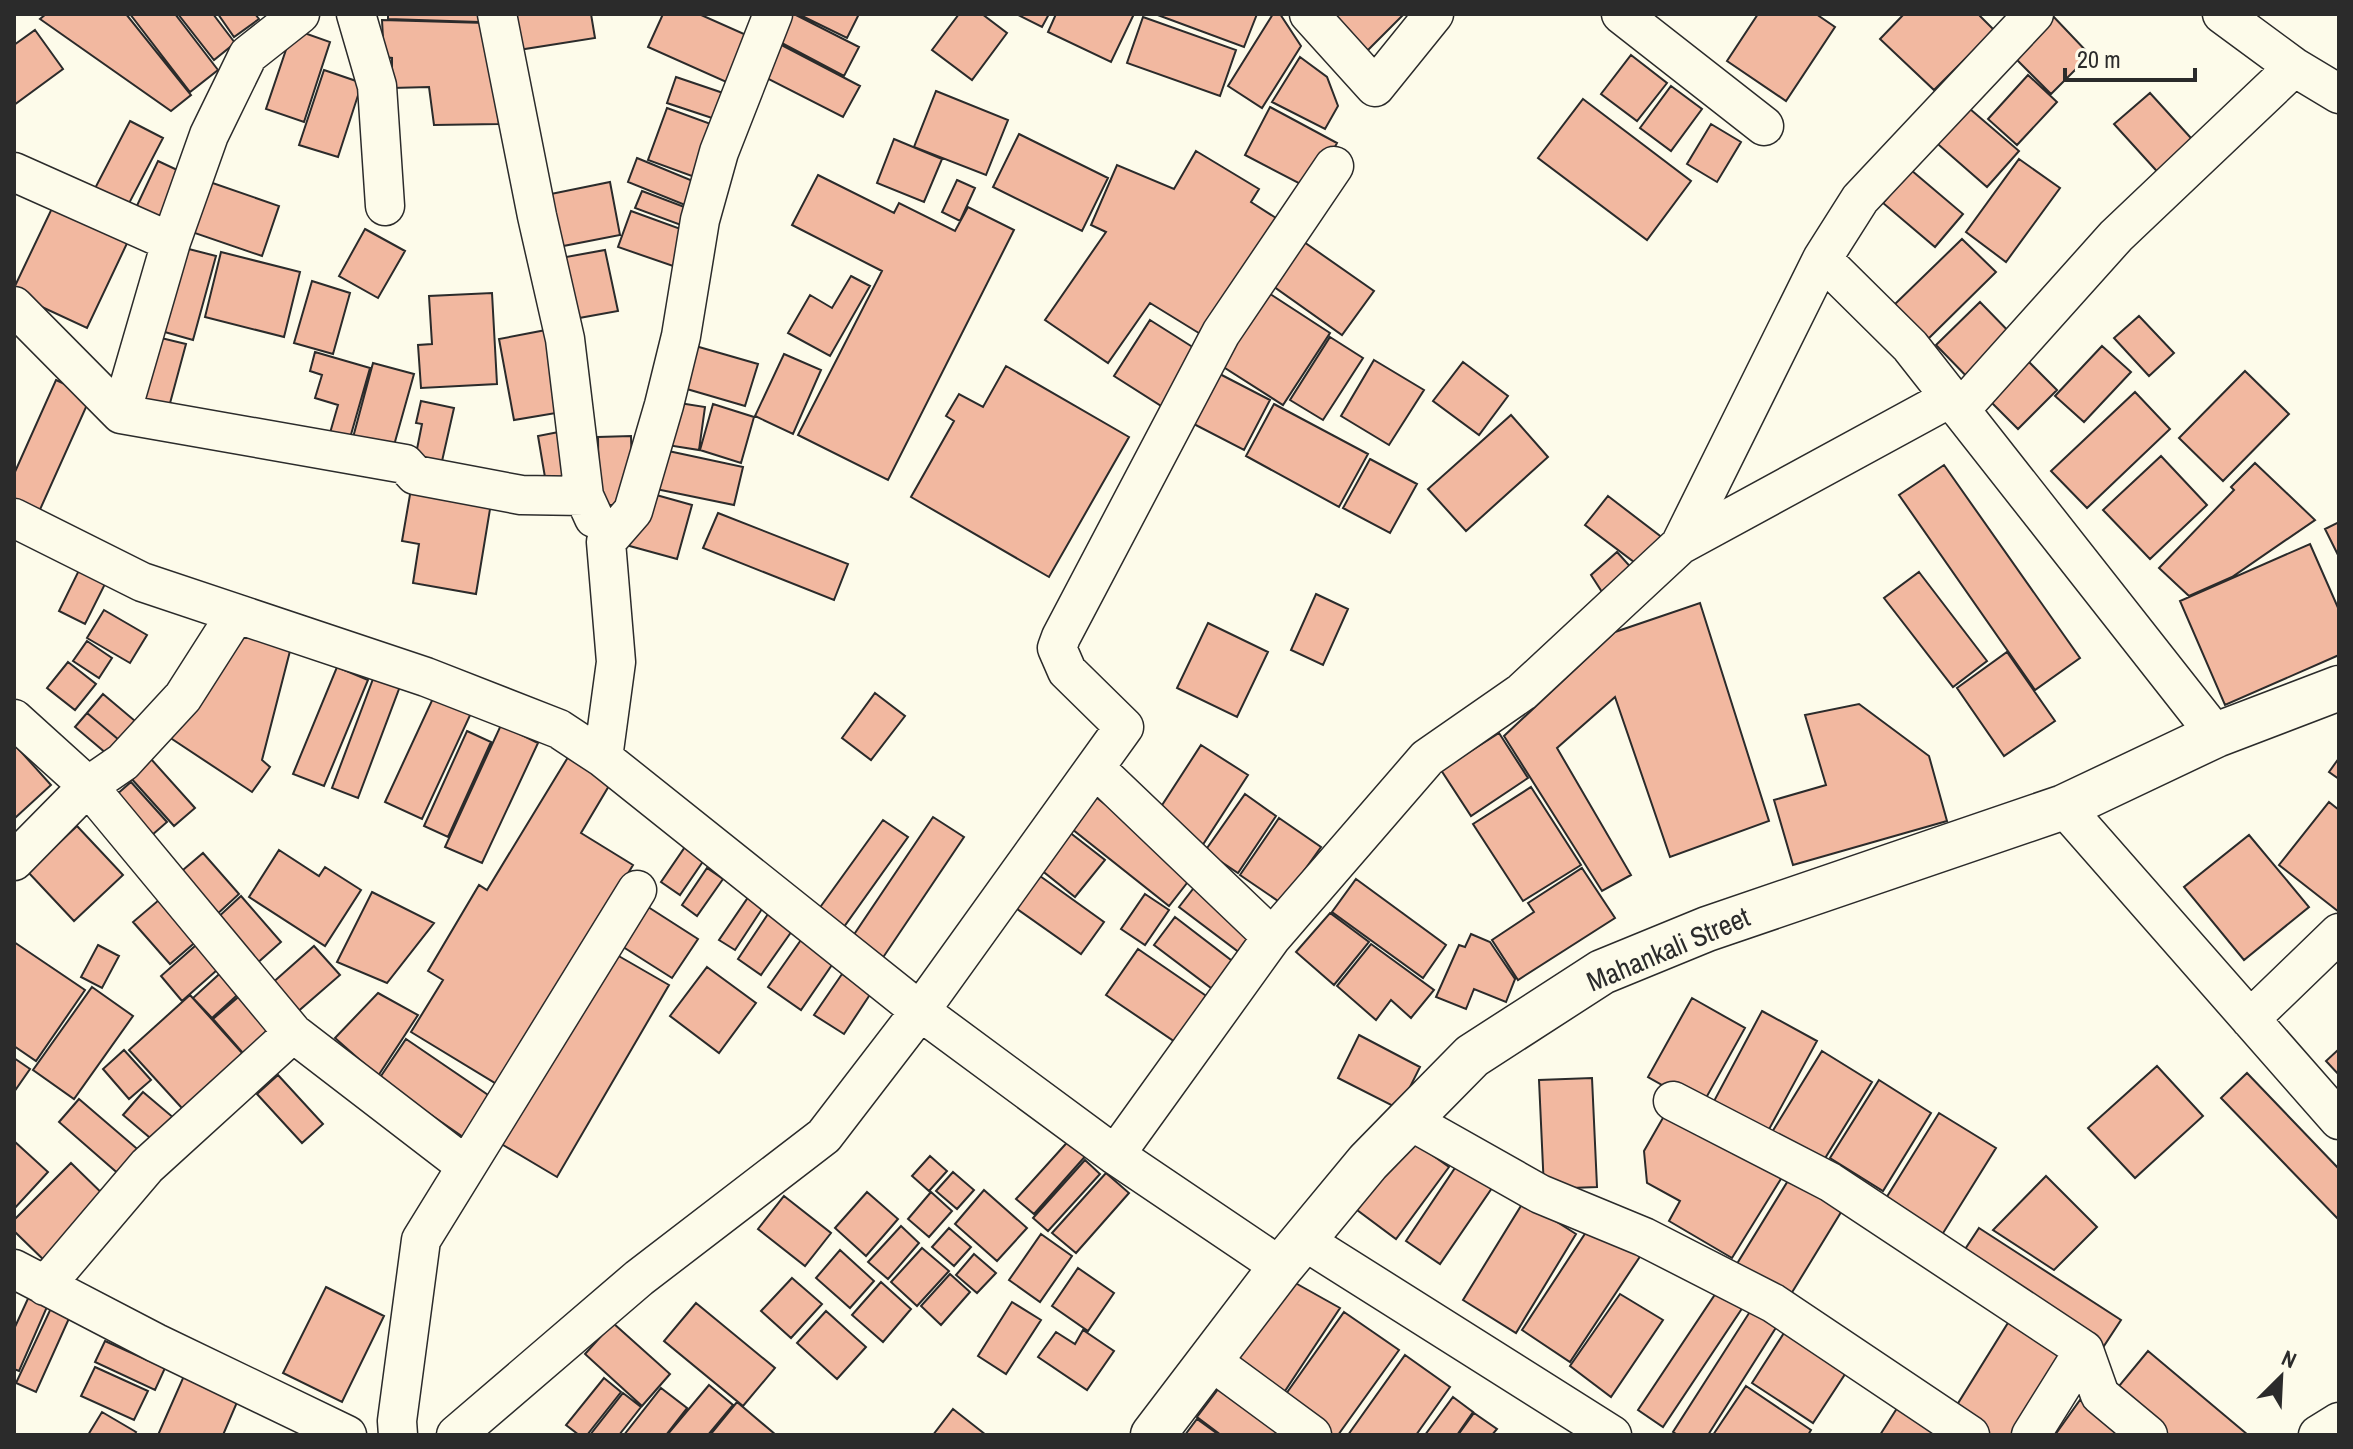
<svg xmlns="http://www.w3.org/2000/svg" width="2353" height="1449" viewBox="0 0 2353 1449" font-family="'Archivo Narrow',sans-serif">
  <rect width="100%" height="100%" fill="#fdfbea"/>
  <path fill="#f2b8a0" stroke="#2b2b2b" stroke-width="2" d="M46,14H126L191,95L171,111L40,19Z
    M130,14H175L218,70L190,92Z
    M178,14H213L235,43L214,60Z
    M218,14H255L259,19L234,37Z
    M388,14H480V22L388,19Z
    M507,14H591L595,38L512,51Z
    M663,14H699L753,38L733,85L648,47Z
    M789,14H794L859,47L844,76L776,40Z
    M798,14H859L847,38Z
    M959,14H982L1007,33L972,80L932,50Z
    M1016,14H1049L1042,27Z
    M1056,14H1134L1111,62L1048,32Z
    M1155,14H1257L1244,47Z
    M1273,14H1280L1301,46L1262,108L1228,86Z
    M1332,14H1404L1367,51Z
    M1758,14H1816L1835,27L1786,101L1727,61Z
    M1904,14H1978L1994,30L1934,90L1880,39Z
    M2051,14L2090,55L2051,94L2004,47Z
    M1143,17L1236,50L1220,96L1127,63Z
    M382,20L486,23L499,124L434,125L429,87L392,88V58L384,57Z
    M293,29L330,42L304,122L266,109Z
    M35,30L63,69L14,105V45Z
    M772,40L860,86L843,117L755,72Z
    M1631,55L1667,83L1637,121L1601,94Z
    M1300,57L1327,77L1338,106L1325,129L1272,102Z
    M324,70L362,83L338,157L299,145Z
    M2028,75L2057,102L2017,145L1988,119Z
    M676,77L729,95L721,121L667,103Z
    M1671,86L1702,109L1671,151L1640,128Z
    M936,91L1008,120L986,175L914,147Z
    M2150,93L2200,148L2164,179L2114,124Z
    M1583,99L1691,181L1647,240L1538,158Z
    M1963,103L2019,151L1987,187L1932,139Z
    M1270,107L1337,143L1312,190L1245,155Z
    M667,108L719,127L700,179L648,160Z
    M130,121L163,138L124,213L91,196Z
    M1711,124L1741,142L1717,182L1687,164Z
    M1019,134L1108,178L1082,231L993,187Z
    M894,139L942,159L924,202L877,183Z
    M1196,151L1259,189L1251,202L1276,218L1202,335L1150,303L1108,363L1045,320L1106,232L1091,225L1117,165L1174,189Z
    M637,158L705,186L695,209L628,182Z
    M2019,159L2060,188L2006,262L1966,232Z
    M158,161L188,175L164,228L133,214Z
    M1911,170L1963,214L1935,247L1883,203Z
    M818,175L894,213L899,203L955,231L968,207L1014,230L888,480L798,435L882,271L792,225Z
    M201,179L279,206L262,256L183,229Z
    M957,180L975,188L960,221L942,212Z
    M610,182L620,235L553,248L541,196Z
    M642,191L695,211L689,228L635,208Z
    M55,202L130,237L87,328L14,294V288Z
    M631,211L689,232L676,267L618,247Z
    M365,229L405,251L378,298L339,276Z
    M1294,235L1374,291L1342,335L1263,279Z
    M1962,239L1996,272L1928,339L1894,305Z
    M177,246L216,256L193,340L154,329Z
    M605,250L618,311L568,320L555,259Z
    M221,252L300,272L284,337L205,317Z
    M851,276L870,286L830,356L788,333L810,295L832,308Z
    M312,281L350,293L333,354L294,343Z
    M1261,288L1330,333L1283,405L1214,361Z
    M492,293L497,384L421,388L418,345L432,344L429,296Z
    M1980,302L2019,342L1975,385L1936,345Z
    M2139,316L2174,353L2149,376L2114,338Z
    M1150,320L1202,353L1166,409L1114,376Z
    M546,330L562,412L514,420L499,339Z
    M157,337L186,344L166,418L138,411Z
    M1330,337L1363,358L1323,420L1290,400Z
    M692,345L758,364L745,406L680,387Z
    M2102,346L2131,372L2084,422L2055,396Z
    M315,352L370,368L348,445L328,440L338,405L315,398L322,375L310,371Z
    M784,354L821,370L793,434L755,416Z
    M2021,354L2057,390L2018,429L1982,393Z
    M1374,360L1424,390L1389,445L1341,416Z
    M1463,362L1508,396L1479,435L1433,401Z
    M373,363L414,374L391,456L351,445Z
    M1006,366L1129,437L1049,577L911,497L954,421L946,416L959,394L983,407Z
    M1214,371L1270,400L1244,450L1188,421Z
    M2245,371L2289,414L2223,481L2179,438Z
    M56,380L91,396L38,514L14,503V474Z
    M2135,392L2170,429L2087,508L2051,471Z
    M421,401L454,408L440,470L414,464L422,424L416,423Z
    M673,402L705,407L699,450L667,445Z
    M713,404L754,417L741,463L700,450Z
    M1274,404L1368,454L1339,507L1246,456Z
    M1511,415L1548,457L1466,531L1428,489Z
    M569,430L578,484L547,489L538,436Z
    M631,436L633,505H599L598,437Z
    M659,449L743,467L734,505L651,488Z
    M2161,456L2207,505L2150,559L2103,510Z
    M1370,459L1417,484L1390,533L1343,508Z
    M2255,463L2315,520L2232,577L2189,596L2159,568L2234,490L2231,487Z
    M1944,465L2080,658L2035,690L1899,495Z
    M412,483L492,497L476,594L413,583L419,544L402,541Z
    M642,491L692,505L677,559L626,545Z
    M1608,496L1668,542L1646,571L1585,525Z
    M718,513L848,564L834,600L703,548Z
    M2339,522V557L2325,529Z
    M2310,544L2339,610V655L2225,705L2180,601Z
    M1617,552L1636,573L1604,595L1591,575Z
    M84,560L110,574L85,624L59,611Z
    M1919,572L1987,661L1953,687L1884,598Z
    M1316,594L1348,609L1323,665L1291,650Z
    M1700,603L1769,821L1670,857L1615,697L1557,748L1631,875L1602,891L1504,736L1615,632Z
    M104,610L147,635L130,663L87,638Z
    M1208,623L1268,652L1237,717L1177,688Z
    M239,626L290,651L262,760L270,767L252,792L166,735Z
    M87,641L112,658L99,678L73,661Z
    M2007,652L2055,721L2004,756L1957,688Z
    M68,662L96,684L75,710L47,688Z
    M337,667L368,680L324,786L293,774Z
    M376,671L402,681L358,798L332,788Z
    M875,693L905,716L871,760L842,738Z
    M103,694L141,726L125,745L87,713Z
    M435,694L472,711L422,819L385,802Z
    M1859,704L1929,756L1947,821L1793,865L1774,800L1826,785L1805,715Z
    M87,713L125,745L113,759L75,727Z
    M501,725L538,743L482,863L445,847Z
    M467,731L491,742L448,837L424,826Z
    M1499,733L1528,778L1471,816L1441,770Z
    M14,744L51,785L15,818H14Z
    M1201,745L1248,775L1202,846L1155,816Z
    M573,749L616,774L581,833L633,865L500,1086L411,1032L443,980L428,971L479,885L487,890Z
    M2339,758V779L2329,772Z
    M151,759L195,808L174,826L130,777Z
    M131,782L167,822L144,842L108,802Z
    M1531,787L1581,865L1523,901L1473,824Z
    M1092,794L1194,874L1169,906L1067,825Z
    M1245,794L1276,816L1238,873L1205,851Z
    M2329,802L2339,810V912L2279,865Z
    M933,817L964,837L882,959L851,939Z
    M1279,818L1321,847L1281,903L1240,875Z
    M883,820L908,837L841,931L816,913Z
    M77,826L123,875L74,921L28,872Z
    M1064,828L1105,860L1075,897L1035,865Z
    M2249,835L2309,907L2244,960L2184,887Z
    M687,844L706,857L680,895L661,882Z
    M279,850L319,876L325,867L361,890L325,946L249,897Z
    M203,853L239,894L214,917L177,875Z
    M707,868L723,879L697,916L682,905Z
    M1582,868L1615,918L1518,980L1492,940L1534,912L1528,903Z
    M1033,871L1104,922L1081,954L1010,904Z
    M1356,879L1446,945L1423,978L1332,912Z
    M1200,880L1260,926L1240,953L1179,907Z
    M372,892L434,923L387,983L337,962Z
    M166,894L206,933L170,964L133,922Z
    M1145,894L1169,910L1145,945L1121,929Z
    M241,896L281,942L255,965L215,920Z
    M749,896L764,906L735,950L719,940Z
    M645,905L698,939L672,978L620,945Z
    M770,911L794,928L761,975L738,959Z
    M1330,913L1369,942L1334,985L1296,952Z
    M1175,917L1240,967L1219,994L1154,945Z
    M1471,934L1490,942L1515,979L1506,1002L1474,989L1466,1009L1436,997L1459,945L1465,947Z
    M803,937L836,959L801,1010L768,987Z
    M203,939L225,963L182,1001L161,976Z
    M14,942L85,990L36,1061L14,1046Z
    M1371,944L1434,990L1411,1018L1391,1000L1376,1020L1337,986Z
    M98,945L119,956L102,988L81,977Z
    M314,946L340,975L295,1014L270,985Z
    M1138,949L1218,1004L1187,1050L1106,995Z
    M610,951L669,985L557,1177L498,1142Z
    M227,967L245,988L212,1018L193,998Z
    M707,967L756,1003L719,1053L670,1016Z
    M842,974L871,993L844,1034L814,1015Z
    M251,986L288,1026L249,1060L213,1019Z
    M92,987L133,1016L74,1099L33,1070Z
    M378,993L418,1015L378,1076L335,1038Z
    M190,995L252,1064L191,1118L129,1050Z
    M1692,998L1745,1028L1701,1107L1648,1077Z
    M1762,1011L1817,1041L1767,1133L1713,1103Z
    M1359,1035L1420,1067L1399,1109L1338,1078Z
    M406,1039L494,1099L466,1139L379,1079Z
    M2339,1049V1075L2326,1061Z
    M124,1050L151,1080L129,1099L103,1069Z
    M1822,1051L1872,1082L1819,1168L1769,1137Z
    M14,1058L30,1069L14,1092Z
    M2157,1066L2203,1116L2135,1178L2088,1128Z
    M2247,1073L2339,1169V1220L2221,1098Z
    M278,1075L323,1124L302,1143L257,1094Z
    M1592,1078L1597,1187L1544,1189L1539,1080Z
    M1879,1080L1931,1113L1883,1191L1830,1158Z
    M143,1092L175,1119L155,1142L123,1115Z
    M79,1099L149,1159L129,1183L59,1122Z
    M1668,1109L1784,1174L1732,1258L1669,1221L1680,1201L1647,1183L1644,1151Z
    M1939,1113L1996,1148L1940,1238L1883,1203Z
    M1404,1135L1449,1167L1396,1239L1353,1207Z
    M1072,1137L1089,1152L1034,1214L1016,1199Z
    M14,1141L48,1172L14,1209Z
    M930,1156L947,1171L929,1191L912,1176Z
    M1085,1160L1100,1174L1048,1231L1033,1218Z
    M71,1163L112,1203L50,1266L14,1231V1220Z
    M1457,1165L1492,1188L1440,1264L1406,1241Z
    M1794,1171L1846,1204L1788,1299L1735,1267Z
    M953,1172L974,1190L957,1209L936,1191Z
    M1106,1173L1129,1193L1076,1253L1052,1233Z
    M2046,1176L2097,1227L2054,1270L1993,1230Z
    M984,1190L1027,1228L997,1261L955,1224Z
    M867,1192L898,1219L866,1256L835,1228Z
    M931,1192L952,1211L929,1237L908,1219Z
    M784,1196L831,1233L805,1266L758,1229Z
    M1524,1201L1576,1234L1516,1333L1463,1300Z
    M1594,1220L1643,1252L1570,1362L1522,1330Z
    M901,1226L919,1243L888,1279L868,1262Z
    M949,1228L971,1247L954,1266L932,1247Z
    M1979,1228L2121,1320L2098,1355L1956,1263Z
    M1041,1234L1072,1256L1040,1302L1009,1280Z
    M922,1248L949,1271L917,1306L891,1282Z
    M840,1250L874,1281L850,1308L816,1278Z
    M974,1254L996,1273L977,1293L956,1275Z
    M1078,1268L1114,1293L1088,1331L1052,1306Z
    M950,1274L970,1292L941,1325L921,1306Z
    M792,1278L822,1304L791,1338L761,1311Z
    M1290,1280L1340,1308L1277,1403L1228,1371Z
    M881,1282L911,1309L883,1342L852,1315Z
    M326,1287L384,1316L342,1402L283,1373Z
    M1718,1290L1743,1307L1663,1427L1638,1410Z
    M31,1292L50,1300L19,1371L14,1369V1329Z
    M1620,1294L1663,1320L1611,1397L1570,1366Z
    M1012,1302L1041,1320L1006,1374L978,1356Z
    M696,1303L775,1368L743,1406L664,1341Z
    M52,1306L71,1314L36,1392L16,1383Z
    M1751,1310L1777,1326L1708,1435H1678L1673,1432Z
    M2016,1310L2076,1348L2021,1435H1989L1952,1413Z
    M826,1311L866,1347L837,1379L797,1343Z
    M1344,1312L1399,1350L1338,1435H1329L1281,1401Z
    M1791,1322L1853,1362L1813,1423L1752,1383Z
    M613,1323L670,1374L642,1406L585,1354Z
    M1083,1330L1114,1351L1087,1390L1038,1357L1056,1332L1075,1344Z
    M105,1341L165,1368L155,1390L95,1362Z
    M2148,1351L2248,1435H2166L2114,1392Z
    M1405,1355L1450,1387L1416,1435H1348Z
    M95,1367L148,1391L134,1420L81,1396Z
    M187,1369L241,1393L223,1435H158Z
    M604,1378L621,1392L587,1435H579L566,1425Z
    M1222,1384L1292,1435H1221L1197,1417Z
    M709,1385L733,1405L708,1435H667Z
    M1746,1386L1811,1430L1808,1435H1713Z
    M661,1388L687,1408L666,1435H624Z
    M623,1393L641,1407L619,1435H590Z
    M1453,1397L1473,1412L1457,1435H1425Z
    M2080,1400L2129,1435H2055Z
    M737,1402L776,1435H710Z
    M1901,1402L1941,1435H1880Z
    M953,1409L986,1435H933Z
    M102,1412L136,1432L134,1435H88Z
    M1474,1413L1497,1429L1492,1435H1458Z
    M1197,1419L1219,1435H1185Z"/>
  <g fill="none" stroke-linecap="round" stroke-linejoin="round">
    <defs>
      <path id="minor" d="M356,14L377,86L385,206
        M497,14L537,216L565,339L584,496L594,518
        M1309,14L1375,87L1434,14
        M1621,14L1764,126
        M2034,14L1860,199L1822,259L1910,346L2216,735
        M2222,14L2294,67L2339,94
        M14,172L171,242
        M14,306L121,414L405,464L415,475L521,495L584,496
        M1960,410L2116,236L2294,67
        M121,414L171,242L209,135L248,55L300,14
        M14,518L142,582L426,677L559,729L603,758L920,1011L1115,1155L1281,1267
        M1680,545L1822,259
        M14,719L88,786L293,1033
        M603,758L616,662L606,542L633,511L664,405L681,336L700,220L719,152L773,14
        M1095,768L1272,937
        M2064,807L2339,1120
        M14,861L88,786L123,762L183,697L236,614
        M2250,1019L2339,933
        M1673,1101L1830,1182L2084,1350L2100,1395L2148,1435
        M1409,1120L1540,1194L1644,1237L1773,1303L1970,1435
        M1115,1155L1272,937L1427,758L1522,692L1680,545L1950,398
        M1303,1240L1612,1435
        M14,1269L156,1343L347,1435
        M45,1286L147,1166L293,1033L466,1166
        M1210,1360L1312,1435
        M398,1435L397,1421L421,1240L637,890
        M456,1435L639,1278L824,1136L920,1011L1124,727L1067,671L1057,648L1061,637L1221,333L1334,166
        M2031,1435L2084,1350
        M2318,1435L2339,1422"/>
      <path id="tertiary" d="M1153,1435L1281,1267L1368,1162L1409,1120L1472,1056L1602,972L1707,929L2064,807L2216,735L2339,688"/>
    </defs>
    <use href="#minor" stroke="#2b2b2b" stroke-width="41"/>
    <use href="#tertiary" stroke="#2b2b2b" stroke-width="47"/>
    <use href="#minor" stroke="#fdfbea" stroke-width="38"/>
    <use href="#tertiary" stroke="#fdfbea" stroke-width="44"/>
  </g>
  <g text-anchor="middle" stroke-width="6" stroke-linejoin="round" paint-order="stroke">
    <g font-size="28" fill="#2b2b2b" stroke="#fdfbea">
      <text transform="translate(1668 949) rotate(-23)" y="10">Mahankali Street</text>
    </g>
  </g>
  <rect width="2353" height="1449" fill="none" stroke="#2b2b2b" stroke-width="32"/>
  <g transform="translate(2281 1377) rotate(24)" stroke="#fdfbea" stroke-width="6" paint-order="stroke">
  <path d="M0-6L14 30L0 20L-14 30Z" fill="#2b2b2b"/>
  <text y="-12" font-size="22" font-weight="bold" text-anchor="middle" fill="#2b2b2b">N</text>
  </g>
  <path d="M2065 68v12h130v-12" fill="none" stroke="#2b2b2b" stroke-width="4"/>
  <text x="2077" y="68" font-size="24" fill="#2b2b2b" stroke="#fdfbea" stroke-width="6" paint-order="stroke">20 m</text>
</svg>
